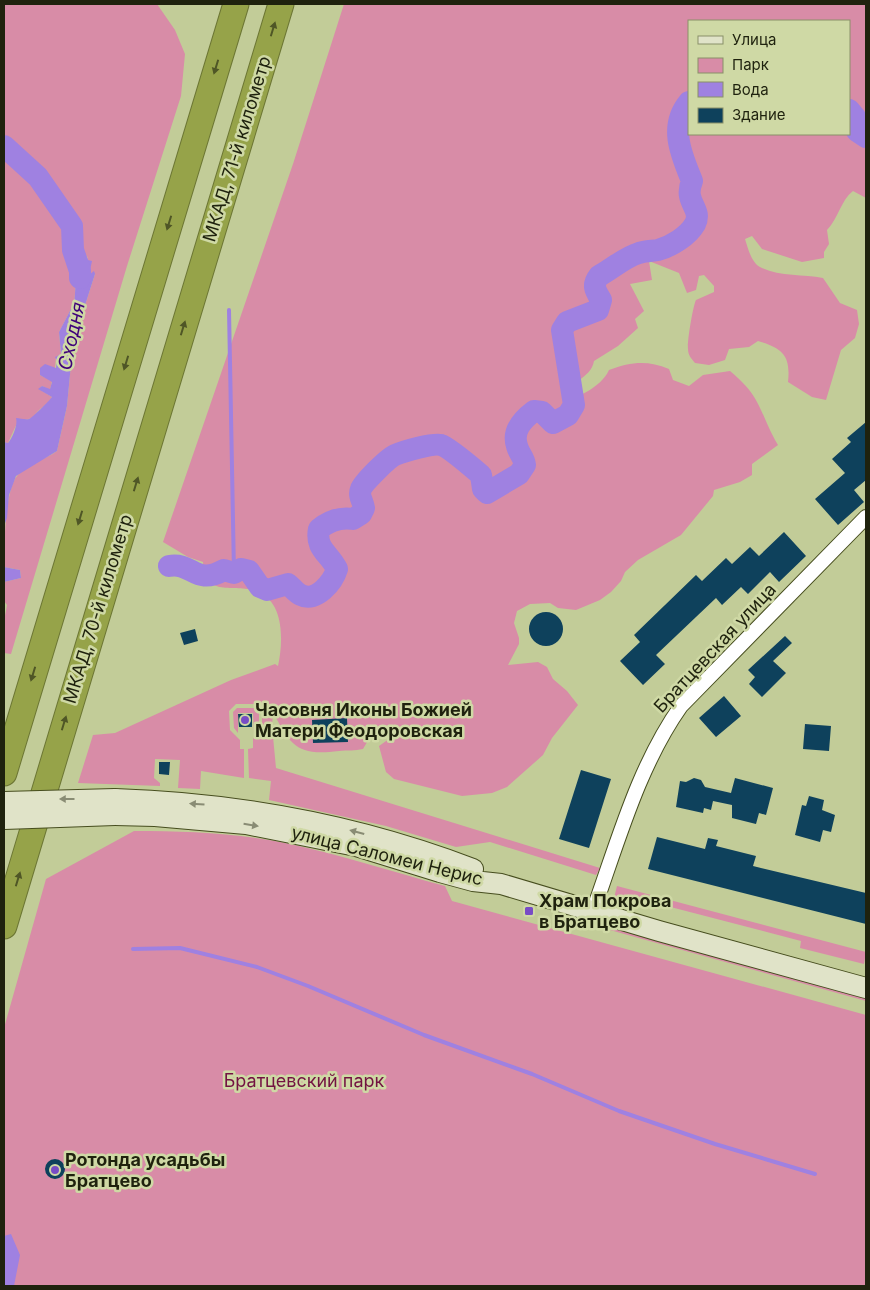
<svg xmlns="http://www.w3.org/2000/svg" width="870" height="1290" viewBox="0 0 870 1290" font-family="Inter,sans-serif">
  <rect width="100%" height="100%" fill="#c2cc98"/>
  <path fill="#d88ca7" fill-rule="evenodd" d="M4,4H157L175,30L185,54L181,96L127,266L11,654L4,653V621L7,605L4,601V582L21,578L20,570L4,567C4,547 5,490 17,476C26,464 45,460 57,451L67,406L73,343L95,274L89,275L90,267L87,256L73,250L76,278L74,308L71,309L59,332L61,355L56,357L55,368L40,375L52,381L50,390L42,386L39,389L52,397C47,406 38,408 33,418L18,421L8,443L4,442V157L24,177L39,168L25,159L4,137Z
    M344,4H866V198L853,191C841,200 838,219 827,230L829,244L824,252V258L802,262L762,249L752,236L745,239C748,248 751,262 760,267C779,277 803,274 823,278L840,303L857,310L859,324L855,338L841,350L826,400L812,397L788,382C791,355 782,348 758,341L749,347L729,349L725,360L709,365L695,363C691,358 688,355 688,349C687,342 693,306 696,300L714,292V286L704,275L699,276L696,290L687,293L679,273L649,261L652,280L630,284L644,311L635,319L638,328L618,346L594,361C591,380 566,380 563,406C579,394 600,389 609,370C631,362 647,360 669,369L673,380L689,386L703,375L730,371C763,398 759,413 778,445L752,464V475L740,482L714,490L713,496L681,535L638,560L625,572L621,581L611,592L600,600L576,610L558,608L550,603L530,604L517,611L514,623L519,638V644L508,665L538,662L547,667L553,679L567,691L578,705L552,738L543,755L507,787L492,793L462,796L394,779L386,772L379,746L396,734L394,728L385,725L373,732L363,749C355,751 347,750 339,751C298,756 291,747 273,712L272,726L276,768L600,868L596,875L490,842L456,847L386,826L269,800L271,781L249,778L248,749L253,748V739L262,729V710L255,704H236L229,711L230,730L240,740V749H244V778L201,771L200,789L178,788L180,760L155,759L154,778L160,783V786L78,783L93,735L115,733L231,680L275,664L278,666C283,643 285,604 259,592C237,582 204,600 203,562L188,557L163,542L293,164ZM689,21H849V134H689Z
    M237,708H254L259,713V728L254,733L253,713H238V733L234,728L233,712Z
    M134,831C186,831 239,833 290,844C342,855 393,872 445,886L452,901L866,1015V1286H4V1028L46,879Z
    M617,886L866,952L864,964L800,948L801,941L659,904L657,910L614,898Z
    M599,922L866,996V1001L599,927Z"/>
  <path fill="#9f81e1" d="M4,137C21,152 39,169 54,187L50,194L41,193L5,158Z
    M73,250L78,253L84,250L88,260L92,261L89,275L94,271L95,274L73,343L67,406L57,451L16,476L9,495L7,518L4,526V442L8,443C13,437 18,424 16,418C20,418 25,420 29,419C31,419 50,400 52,397L38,389L42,386L50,389L52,382L40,375V368L45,364L56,368L57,361L55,357L61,354L59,332L71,309L74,308L76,278L72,263Z
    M4,567L20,570L21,578L4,582Z
    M11,1234L20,1255L14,1286H4V1236Z"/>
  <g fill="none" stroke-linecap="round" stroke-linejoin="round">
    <path stroke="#9f81e1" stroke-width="4" d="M229,310L234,573
      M133,949L180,948L257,967L308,986L424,1035L532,1074L619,1111L715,1144L815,1174"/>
    <path stroke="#9f81e1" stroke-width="22" d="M849,110L855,117L857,131L866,137
      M4,146L38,177L72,226L73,250L80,271V278
      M169,566C193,562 195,586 224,570L234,573L241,569L249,571L260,587L267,590L288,584C292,587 296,593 301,595C316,603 333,582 337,569C329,553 315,549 319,529C329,521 341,517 353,519L361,514L364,508C363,501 358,496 361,489C363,483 390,456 395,455C404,451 433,443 441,445C448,447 474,469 481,475L483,489L487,493L519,474L525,465C524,457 519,454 517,446C512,431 522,420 534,411L542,412L553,423L568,415L574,405L562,330L567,322L598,310L601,300C595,290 592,285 599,276C612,269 625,257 639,253C645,251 652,251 658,250C672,246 688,236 695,224C703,208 683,203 692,181C682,156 668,127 689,102"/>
  </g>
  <path fill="#0e415c" d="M866,422V480L854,490L864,502L838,525L815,499L845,473L832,459L851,442L847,438Z
    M784,532L806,556L779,582L770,572L748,594L741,587L722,605L716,598L656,655L665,664L643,685L620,661L640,642L634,635L696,575L702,581L726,558L732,564L750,547L759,556Z
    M529 629a17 17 0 1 1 34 0a17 17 0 1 1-34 0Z
    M195,629L198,641L184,645L180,633Z
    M785,636L792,643L773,661L786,673L762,697L749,684L755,677L748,670Z
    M724,696L741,716L716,737L699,718Z
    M238,714H252V727H239Z
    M347,718L348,742L313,743L312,720Z
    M805,724L831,726L829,751L803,749Z
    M159,762H170L169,775L159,774Z
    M581,770L611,779L589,848L559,839Z
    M694,778L701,780L705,787L731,793L735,778L773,788L766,815L759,813L756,824L732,818V805L713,801L711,810L704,808L703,813L676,807L680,781L686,782Z
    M809,796L824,800L822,810L835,815L831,832L823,830L820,842L795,835L802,805L806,806Z
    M657,837L705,849L708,838L718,840L716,846L756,856L753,866L866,893V924L648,869Z
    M45 1169a10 10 0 1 1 20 0a10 10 0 1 1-20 0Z"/>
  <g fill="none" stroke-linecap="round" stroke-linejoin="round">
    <defs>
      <path id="street" d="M593,911C618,842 638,767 681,706L866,517"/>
      <path id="secondary" d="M115,799C239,803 358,825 473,869
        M115,815L155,816L246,824L356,846L440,872L473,881L501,884L659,931L866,988"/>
      <path id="highway" d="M4,773L236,4
        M4,926L281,4"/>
    </defs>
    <use href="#street" stroke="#464d1e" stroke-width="16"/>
    <use href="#secondary" stroke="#464d1e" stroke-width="22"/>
    <use href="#highway" stroke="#6c7634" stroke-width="27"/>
    <use href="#street" stroke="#fff" stroke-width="14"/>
    <use href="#secondary" stroke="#e0e3c8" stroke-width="20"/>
    <use href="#highway" stroke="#96a349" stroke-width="25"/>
    <defs>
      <path id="secondary-bridge" d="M4,802L115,799
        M4,819L115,815"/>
    </defs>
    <use href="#secondary-bridge" stroke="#464d1e" stroke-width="22" stroke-linecap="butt"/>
    <use href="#secondary-bridge" stroke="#e0e3c8" stroke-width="20"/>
  </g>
  <defs><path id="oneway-solid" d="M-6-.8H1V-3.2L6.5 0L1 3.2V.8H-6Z" transform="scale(1.25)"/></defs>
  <g fill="#4f5626">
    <use href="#oneway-solid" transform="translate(273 29) rotate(-73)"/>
    <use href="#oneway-solid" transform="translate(216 67) rotate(107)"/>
    <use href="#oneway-solid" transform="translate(169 223) rotate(107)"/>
    <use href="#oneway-solid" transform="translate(183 328) rotate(-73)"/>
    <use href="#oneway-solid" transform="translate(126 363) rotate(107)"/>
    <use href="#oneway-solid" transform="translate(136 484) rotate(-73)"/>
    <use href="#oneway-solid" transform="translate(80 518) rotate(107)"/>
    <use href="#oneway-solid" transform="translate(33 674) rotate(107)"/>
    <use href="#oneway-solid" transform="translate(64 723) rotate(-73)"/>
    <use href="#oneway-solid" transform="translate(18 879) rotate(-73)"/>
  </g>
  <g fill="#898c74">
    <use href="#oneway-solid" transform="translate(67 799) rotate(180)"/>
    <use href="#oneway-solid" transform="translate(197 804) rotate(-176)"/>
    <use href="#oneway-solid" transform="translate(251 825) rotate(9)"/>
    <use href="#oneway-solid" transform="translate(357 832) rotate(-165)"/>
  </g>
  <g fill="#784cc5" stroke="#cfd9a5" stroke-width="2">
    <circle cx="245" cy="720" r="5"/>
    <rect x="524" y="906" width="10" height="10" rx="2.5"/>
    <circle cx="55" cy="1170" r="5"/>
  </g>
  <g text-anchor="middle" stroke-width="5" stroke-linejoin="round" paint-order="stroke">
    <g font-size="18" fill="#1f220e" stroke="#cfd9a5">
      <text transform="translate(237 149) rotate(-73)" y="6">МКАД, 71-й километр</text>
      <text transform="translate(98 609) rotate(-73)" y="6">МКАД, 70-й километр</text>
      <text transform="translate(715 648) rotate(-47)" y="6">Братцевская улица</text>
      <text transform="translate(387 856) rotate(14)" y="6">улица Саломеи Нерис</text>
    </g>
    <g font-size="18" font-weight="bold" fill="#1f220e" stroke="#cfd9a5" text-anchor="start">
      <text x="255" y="716">Часовня Иконы Божией<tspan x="255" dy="21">Матери Феодоровская</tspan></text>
      <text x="539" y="907">Храм Покрова<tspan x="539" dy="21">в Братцево</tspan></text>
      <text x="65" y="1166">Ротонда усадьбы<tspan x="65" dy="21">Братцево</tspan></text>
    </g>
    <g font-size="18" fill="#731242" stroke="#cfd9a5">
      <text x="304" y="1087">Братцевский парк</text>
    </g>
    <g font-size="19" font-style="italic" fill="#3e007a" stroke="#cfd9a5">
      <text transform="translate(71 336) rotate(-78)" y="7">Сходня</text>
    </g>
  </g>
  <rect width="870" height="1290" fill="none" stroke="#1f220e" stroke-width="10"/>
  <rect x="688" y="20" width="162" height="115" fill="#cfd9a5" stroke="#899069"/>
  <rect x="698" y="36" width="25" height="8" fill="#e0e3c8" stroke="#899069"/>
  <text x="732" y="45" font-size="15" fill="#1f220e">Улица</text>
  <rect x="698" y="58" width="25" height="15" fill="#d88ca7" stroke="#899069"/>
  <text x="732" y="70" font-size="15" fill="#1f220e">Парк</text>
  <rect x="698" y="82" width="25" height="15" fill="#9f81e1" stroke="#899069"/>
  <text x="732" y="95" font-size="15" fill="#1f220e">Вода</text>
  <rect x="698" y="108" width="25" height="15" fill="#0e415c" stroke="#899069"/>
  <text x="732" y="120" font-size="15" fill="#1f220e">Здание</text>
</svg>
